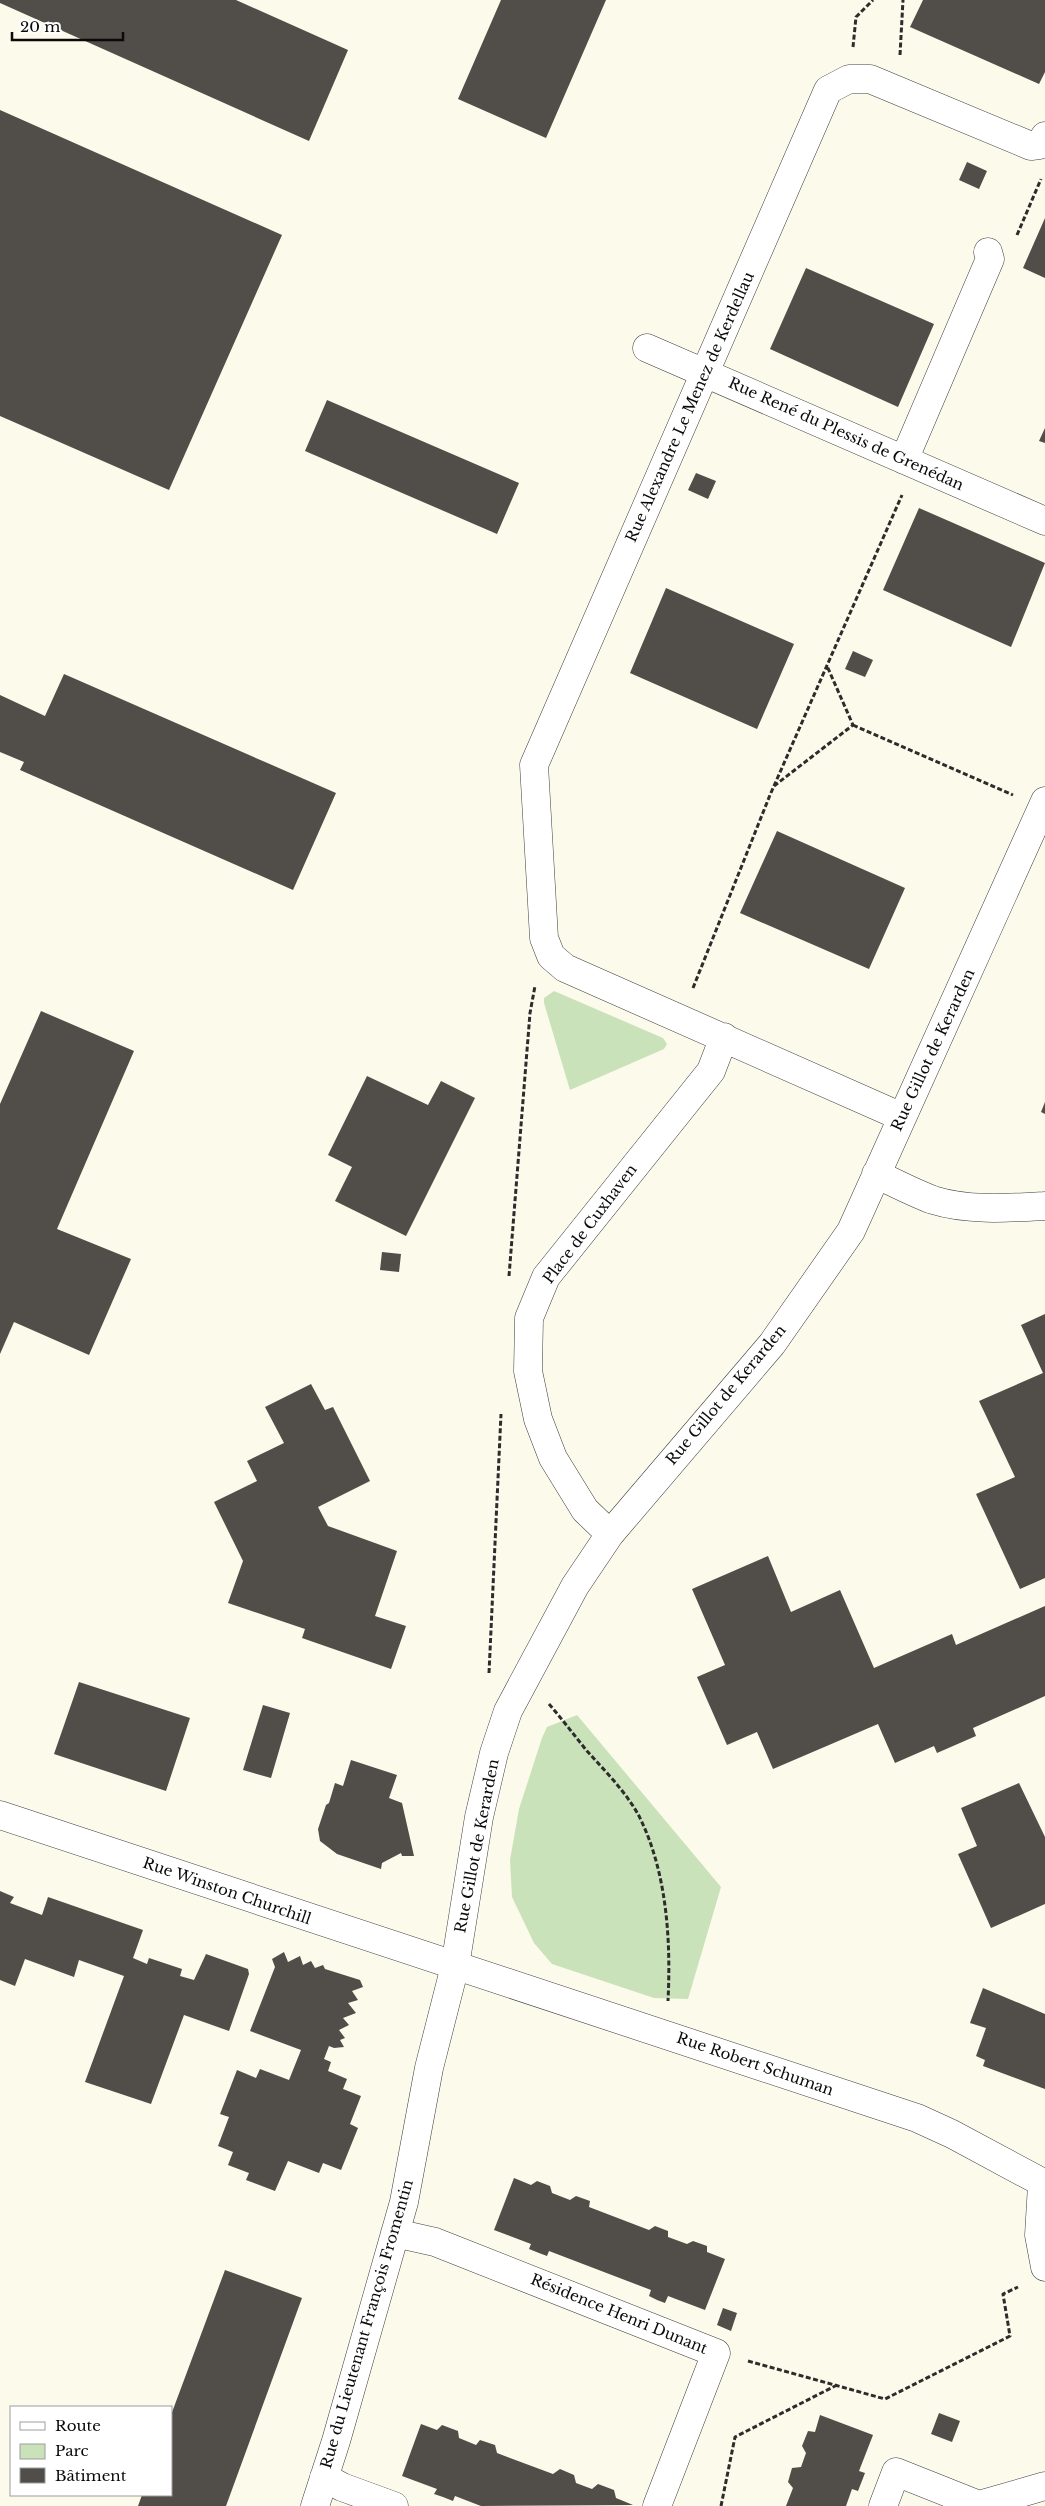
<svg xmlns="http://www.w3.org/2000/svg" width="1045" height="2506" viewBox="0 0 1045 2506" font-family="'Libre Baskerville',serif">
  <rect width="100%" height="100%" fill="#fcfaea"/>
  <path fill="#cae2b9" d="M554,991L663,1038L667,1044L664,1049L570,1090L544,1003V998Z
    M577,1715L721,1887L688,1999L654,1998L552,1964L534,1943L512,1897L510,1860L519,1809L542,1738L547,1727Z"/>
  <path fill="#514d48" d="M0,0H236L348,50L309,141L0,3Z
    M501,0H606L546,138L458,99Z
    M923,0H1045V72L1039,84L910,27Z
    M0,110L282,235L169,490L0,416Z
    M967,162L987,171L979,189L959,180Z
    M1045,218V278L1023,268Z
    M806,268L934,324L898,407L770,349Z
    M327,400L519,483L497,534L305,451Z
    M1045,428V443L1039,441Z
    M696,473L716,481L708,499L688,490Z
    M919,508L1045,563L1011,647L883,590Z
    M666,588L794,644L757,729L630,673Z
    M853,651L873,660L865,677L845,669Z
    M64,674L336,793L293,890L20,770L24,762L0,752V695L45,716Z
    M777,831L905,888L869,969L740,913Z
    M41,1011L134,1051L57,1229L131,1259L89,1355L14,1322L0,1354V1104Z
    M367,1076L428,1105L441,1081L475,1098L406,1236L335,1201L352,1167L328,1155Z
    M1045,1102V1114L1041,1112Z
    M382,1252L401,1254L399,1272L380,1270Z
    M1045,1314V1578L1020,1589L976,1494L1015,1477L979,1401L1043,1373L1021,1325Z
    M311,1384L325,1410L333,1407L370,1481L318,1507L328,1526L397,1551L375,1616L406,1626L391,1669L302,1638L305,1629L228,1603L243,1561L214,1502L257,1481L247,1461L284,1443L265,1407Z
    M768,1556L791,1612L840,1590L874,1668L952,1634L956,1645L1045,1606V1696L973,1728L976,1736L937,1753L934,1746L895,1763L878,1724L773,1769L757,1732L727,1745L697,1677L725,1665L692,1589Z
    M79,1682L190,1718L166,1791L54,1754Z
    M263,1705L290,1713L271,1778L243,1770Z
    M351,1760L397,1775L389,1798L402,1803L414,1856H402L401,1853L382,1863L381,1869L337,1854L320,1841L318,1829L326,1805L329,1803L335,1783L343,1786Z
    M1019,1783L1045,1837V1904L991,1928L958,1854L977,1846L961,1808Z
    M0,1891L14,1897L10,1903L42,1915L48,1897L143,1930L133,1958L147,1964L149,1958L182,1969L180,1976L194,1980L206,1954L248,1969L249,1974L229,2031L184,2015L151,2104L85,2082L124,1976L79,1960L74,1977L25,1959L15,1986L0,1980Z
    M284,1952L288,1962L300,1956L303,1965L311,1961L315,1968L323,1965L325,1969L360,1980L363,1987L352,1991L358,2000L348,2003L356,2013L343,2018L349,2025L339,2030L345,2038L340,2040L344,2047L334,2048L329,2046L324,2059L331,2062L328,2071L347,2079L343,2089L361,2096L350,2124L358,2128L341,2170L323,2163L319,2173L288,2161L275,2191L246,2180L249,2173L228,2165L233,2152L218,2146L229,2117L220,2114L237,2070L256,2078L260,2069L289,2080L301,2050L250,2031L275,1967L272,1959Z
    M983,1988L1045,2014V2089L983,2066L985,2060L976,2056L986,2028L970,2023Z
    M514,2178L531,2185L537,2181L550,2186L552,2193L570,2200L576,2196L590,2201L589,2207L649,2230L655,2226L668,2231V2237L687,2244L693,2241L707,2246V2252L725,2259L705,2310L668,2296L665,2303L657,2300L649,2296L651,2290L549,2251L547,2256L539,2253L529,2249L531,2244L494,2230Z
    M225,2270L302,2298L226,2506H138L142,2495H171V2415Z
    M723,2308L737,2313L731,2331L717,2325Z
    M939,2413L960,2421L952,2442L931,2434Z
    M820,2415L873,2435L859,2471L865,2473L858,2491L852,2489L846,2506H786L793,2488L788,2482L792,2468L801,2467L806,2453L802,2446L808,2431L815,2432Z
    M421,2424L437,2430L442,2425L458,2431L459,2438L476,2445L480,2440L495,2445L497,2453L553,2474L560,2469L574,2475L576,2483L592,2489L598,2484L614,2490L616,2498L633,2505L481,2506L455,2496L453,2501L443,2497L434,2494L437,2489L402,2476Z"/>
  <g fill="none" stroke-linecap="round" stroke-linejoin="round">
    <defs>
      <path id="minor" d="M647,348L1045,521
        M904,460L990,259L988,252
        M902,1117L565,968L551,956L544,938L534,765L828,90L849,79H870L1031,146L1039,145L1045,136
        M876,1174C895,1183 914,1193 933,1200C968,1211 1009,1208 1045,1206
        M610,1534L585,1510L553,1458L538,1419L528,1371L529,1318L546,1277L711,1071L724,1037
        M0,1815L917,2118L952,2134L1045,2184
        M1042,2185L1039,2235L1045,2267
        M395,2233L435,2242L716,2353L657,2506
        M324,2477L342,2487L394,2506
        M315,2506L336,2441L404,2202L429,2068L455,1966L479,1817L494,1753L508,1711L575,1586L610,1534L772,1344L851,1231L1045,801
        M883,2506L896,2472L979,2505L1045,2486"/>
    </defs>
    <use href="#minor" stroke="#3d3d3d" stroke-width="29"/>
    <path stroke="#2c2c2c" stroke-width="3" stroke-dasharray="5 2.5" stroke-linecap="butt" d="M853,47L856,17L873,0
      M900,55L903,0
      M1017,235L1041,179
      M853,725L1013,795
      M774,786L853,725L827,666
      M693,988L770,795L902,495
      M509,1276L530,1013L535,986
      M489,1673L501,1414
      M549,1704C562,1719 574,1735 587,1751C605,1771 626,1792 639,1816C667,1872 671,1940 668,2001
      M748,2361L885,2399L1010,2336L1003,2294L1018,2287
      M721,2506L735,2437L837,2385"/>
    <use href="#minor" stroke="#fff" stroke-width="28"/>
  </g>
  <g text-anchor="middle" stroke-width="5" stroke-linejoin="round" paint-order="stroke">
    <g font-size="15" fill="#0a0a0a" stroke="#fff">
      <text transform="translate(690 407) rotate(-66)" y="5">Rue Alexandre Le Menez de Kerdellau</text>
      <text transform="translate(846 434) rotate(24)" y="5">Rue René du Plessis de Grenédan</text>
      <text transform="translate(933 1050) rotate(-65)" y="5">Rue Gillot de Kerarden</text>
      <text transform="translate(590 1224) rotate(-53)" y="5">Place de Cuxhaven</text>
      <text transform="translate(726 1395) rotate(-50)" y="5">Rue Gillot de Kerarden</text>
      <text transform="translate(477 1846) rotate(-79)" y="5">Rue Gillot de Kerarden</text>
      <text transform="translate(227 1891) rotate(19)" y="5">Rue Winston Churchill</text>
      <text transform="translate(755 2064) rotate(19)" y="5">Rue Robert Schuman</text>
      <text transform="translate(619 2314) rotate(22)" y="5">Résidence Henri Dunant</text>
      <text transform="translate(367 2324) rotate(-74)" y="5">Rue du Lieutenant François Fromentin</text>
    </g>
  </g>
  <rect x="10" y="2406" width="162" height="90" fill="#ffffff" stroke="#9d9d9d"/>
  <rect x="20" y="2422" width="25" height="8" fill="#ffffff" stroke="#9d9d9d"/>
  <text x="55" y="2431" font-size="15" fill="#0a0a0a">Route</text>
  <rect x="20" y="2444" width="25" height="15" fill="#cae2b9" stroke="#9d9d9d"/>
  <text x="55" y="2456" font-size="15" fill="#0a0a0a">Parc</text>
  <rect x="20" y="2468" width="25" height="15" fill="#514d48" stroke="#9d9d9d"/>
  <text x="55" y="2481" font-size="15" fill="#0a0a0a">Bâtiment</text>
  <path d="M12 32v8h111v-8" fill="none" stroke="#0a0a0a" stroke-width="2.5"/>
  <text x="20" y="32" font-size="15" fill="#0a0a0a" stroke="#ffffff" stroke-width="4" paint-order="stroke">20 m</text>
</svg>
